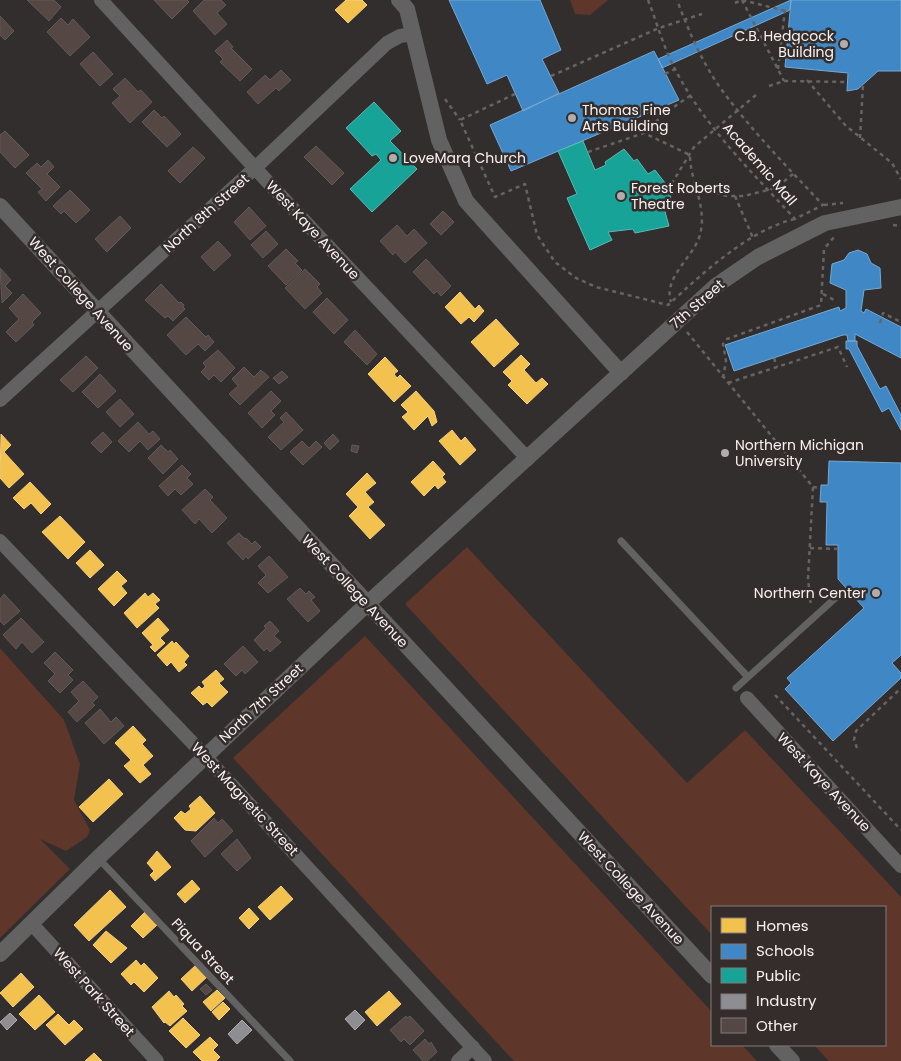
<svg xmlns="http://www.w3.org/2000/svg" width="901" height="1061" viewBox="0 0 901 1061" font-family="Poppins,sans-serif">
  <rect width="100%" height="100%" fill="#322e2d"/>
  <path fill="#5f362a" d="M570,0H608L590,15L575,14Z
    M467,547L687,783L745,730L901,897V1061H829L814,1045H885V907H712V935L405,604Z
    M365,636L712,1012V1045H742L757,1061H514L233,758Z
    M0,648L64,720L80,764L74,800L90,830L87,837L66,851L40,839L70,869L0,938Z"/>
  <path fill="#f2c14e" stroke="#f4d07f" d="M346,0H362L367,5L348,23L335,10Z
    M460,292L475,309L479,305L484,311L474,322L469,317L461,324L445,307Z
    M496,319L519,344L494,367L471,342Z
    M521,355L530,364L524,370L536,383L542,378L548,384L527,404L508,385L512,381L503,372Z
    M385,357L398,371L394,374L397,378L400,375L411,386L394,402L368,374Z
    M416,391L434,411L437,422L432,426L428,416L414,430L402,417L408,412L401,405Z
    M452,430L461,441L465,437L476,450L460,465L439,441Z
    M1,434L11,445L4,452L24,474L9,488L0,478Z
    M433,461L445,474L442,477L446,482L438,489L435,485L424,496L411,482Z
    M367,473L376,483L365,492L374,502L368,507L385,525L370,539L349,516L358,507L346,494Z
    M30,482L51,504L41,514L31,503L24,509L13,498Z
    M60,516L85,542L68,559L42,532Z
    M90,550L104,565L90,578L76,563Z
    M117,571L127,581L121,586L127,593L114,606L98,589Z
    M145,593L148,597L153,593L160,600L155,604L159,608L137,628L124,613Z
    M158,618L169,630L160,638L165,643L155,652L150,647L153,645L142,633Z
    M172,641L174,644L176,642L189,656L184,662L187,665L179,672L171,662L167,666L157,655Z
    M216,670L224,679L219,683L228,692L212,707L207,702L203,705L191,693L199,686L202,689L205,686L202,682Z
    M133,726L146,740L142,744L153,756L143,765L151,774L140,783L124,766L131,760L115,743Z
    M109,779L123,794L93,822L79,807Z
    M200,796L215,813L196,831L185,830L174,818L181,811L185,814L191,809L189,806Z
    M157,851L171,867L155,881L150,875L154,871L147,863Z
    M192,880L200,889L185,903L177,894Z
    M281,886L293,899L270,920L258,907Z
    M110,890L126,907L89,941L74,925Z
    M249,908L259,919L249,929L239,918Z
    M145,912L157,925L143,938L131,926Z
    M106,931L127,948L111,963L93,945Z
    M136,960L141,966L144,963L158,978L144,992L134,982L131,985L121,974Z
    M197,964L208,976L192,991L181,979Z
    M21,973L34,987L13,1007L0,993Z
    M217,990L225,998L211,1011L203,1002Z
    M169,991L174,997L176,995L184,1004L182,1006L187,1011L170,1026L165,1022L164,1023L152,1007Z
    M389,991L401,1004L377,1026L365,1012Z
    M39,995L55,1012L35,1030L19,1014Z
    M223,1002L230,1009L219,1020L212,1012Z
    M58,1014L69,1025L74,1020L83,1029L65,1045L46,1025Z
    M183,1018L200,1035L186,1048L169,1031Z
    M210,1037L218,1045L213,1050L220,1057L216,1061H202L193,1052Z
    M94,1053L102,1061H85Z"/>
  <path fill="#3f88c5" stroke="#76a8d2" d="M449,0H540L561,50L542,59L559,93L523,111L507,75L487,84Z
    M791,0H901V71H878L858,89L847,91L848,73L785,67Z
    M791,0L790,10L662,68L661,65L658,59Z
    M654,51L679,100L511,171L490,125Z
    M858,250L867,254L871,263L880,268L881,288L864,290L861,311L864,313L866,309L901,327V358L855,334V341H848L847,335H843L734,371L725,345L839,307L840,311L846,308V290L830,283L832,264L844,260L849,253Z
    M846,341H857V346L880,389L886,386L901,415V430L889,408L882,412L849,349H846Z
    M829,461L901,463V655L892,663L901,673V678L833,741L785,689L791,683L787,678L864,608L838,579V545H826L827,502H820L821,485H828Z"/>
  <path fill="#17a398" stroke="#5abbb3" d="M374,102L401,131L390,141L417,169L372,212L350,189L381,160L376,154L372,156L346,128Z
    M583,141L595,170L606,165L605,162L624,149L634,161L637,159L648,174L655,170L669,188L672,206L664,208L669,226L635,233L633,229L608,232L612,240L590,250L567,198L577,194L558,151Z"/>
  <path fill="#8d8d92" stroke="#adabae" d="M355,1010L365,1020L355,1030L345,1019Z
    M10,1013L17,1020L7,1030L0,1022Z
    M242,1020L252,1030L237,1044L228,1034Z"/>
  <path fill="#554743" stroke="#5e5b5a" d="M27,0H54L61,7L49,21Z
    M154,0H187L189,2L172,19Z
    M204,0H221L226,5L217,13L227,24L215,35L193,11Z
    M0,16L14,31L5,40L0,35Z
    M61,18L68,25L73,19L90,37L70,56L47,32Z
    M227,40L233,47L231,48L252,69L240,81L220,62L223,59L215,51Z
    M93,52L113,74L100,86L80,64Z
    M281,70L291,80L279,91L276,88L258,104L247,92L265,75L270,80Z
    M125,78L138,92L141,90L152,102L130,123L112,103L120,96L113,89Z
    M154,110L162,118L164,116L181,134L167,147L142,122Z
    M5,131L29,155L15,168L0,152V135Z
    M316,146L344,173L332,185L304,157Z
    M193,147L205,158L180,183L168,171Z
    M48,160L54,167L47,174L60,187L46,201L38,192L42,189L26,173L37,163L41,167Z
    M70,190L90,210L76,223L64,211L61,214L53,206Z
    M249,207L266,226L250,240L234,222Z
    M443,211L454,222L441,235L430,224Z
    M120,216L131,228L107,252L95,239Z
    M397,225L407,236L414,229L427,243L405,263L395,252L393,255L380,241Z
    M266,231L278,244L263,258L251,245Z
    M218,241L231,255L214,271L201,257Z
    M286,249L298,261L295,263L302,270L286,285L268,266Z
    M426,259L451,286L441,296L437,291L434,294L413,272Z
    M0,268L11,280L5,286L12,293L2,303Z
    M305,269L320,284L317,287L322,293L305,309L285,288Z
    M161,284L179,303L181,302L184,305L183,307L185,309L173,321L168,316L165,318L145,300Z
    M23,294L41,313L32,322L34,325L16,342L6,332L19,319L9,308Z
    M327,298L348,320L334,334L313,312Z
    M186,317L206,337L208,335L214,342L205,351L198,344L186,355L167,335Z
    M355,330L377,354L367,365L344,342Z
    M218,350L235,368L221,382L214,375L209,380L201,372L206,367L203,363Z
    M86,356L98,368L73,392L60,380Z
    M244,367L254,377L261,370L269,377L240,405L229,394L238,386L232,379Z
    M282,371L288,377L279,384L273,378Z
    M100,374L116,391L98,408L82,392Z
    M271,391L281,401L271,411L275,415L262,428L248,413Z
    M120,399L134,414L120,427L106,412Z
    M286,412L303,430L281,450L268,437L284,422L280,418Z
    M138,422L149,434L153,431L160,439L148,450L140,441L129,452L118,441Z
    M103,432L112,442L101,453L91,443Z
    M333,434L339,441L330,450L324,443Z
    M302,441L309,448L316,441L322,447L303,465L290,452Z
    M161,445L168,452L170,450L178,459L163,474L148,458Z
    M352,445L359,446L357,453L351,451Z
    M182,465L191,474L187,478L193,484L181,495L175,489L168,496L159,486Z
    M205,489L213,497L210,500L227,518L212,533L199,519L195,524L182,510Z
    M239,533L245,539L246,538L252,544L255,541L261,547L248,559L246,556L243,560L227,543Z
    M269,556L288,577L268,593L258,583L266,575L258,566Z
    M300,588L306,594L309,591L315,597L311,600L320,611L308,622L287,599Z
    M4,594L20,611L4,625L0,621V599Z
    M21,618L44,642L32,653L22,642L16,649L3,635Z
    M270,621L279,631L274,636L281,642L270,652L267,648L264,651L254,640L266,628L264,626Z
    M243,646L258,662L245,674L242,670L236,676L224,664Z
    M55,652L73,670L68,675L73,680L60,693L48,681L55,674L44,663Z
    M83,681L98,697L92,703L95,705L77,722L68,712L79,701L71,692Z
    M100,709L111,722L116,717L124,726L104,744L85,723Z
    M214,818L218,823L222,819L233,831L205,857L191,841Z
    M237,839L251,858L237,871L221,854Z
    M206,984L212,990L206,995L200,989Z
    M406,1016L407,1018L410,1016L424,1031L410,1045L404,1039L401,1042L390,1030Z
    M425,1039L429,1044L431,1042L437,1052L427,1061H423L413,1050Z"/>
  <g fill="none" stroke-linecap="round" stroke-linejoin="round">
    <path stroke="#656463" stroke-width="2.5" stroke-dasharray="4 4" stroke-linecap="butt" d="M648,0C656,20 662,42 671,61C699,121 751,171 795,219L823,205C789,169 754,133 724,93C703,65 689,32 677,0
      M742,0L784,81
      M735,3L742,0L790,12
      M778,69L785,10
      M665,74L675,69
      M551,76L659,28L702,14
      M807,80L846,126L892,163L901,179
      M769,86L784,81L847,82
      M515,94L460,120L495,197L525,184L537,235L555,262L576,278L596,287L668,305C702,274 750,229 795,219
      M756,95L694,147L669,188L699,189L727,196H744L776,188L793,174
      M445,99L460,120
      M644,133L664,114L691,95
      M860,138L863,85
      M588,152L644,133L690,155C690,183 709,208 699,238C691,259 663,279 671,302
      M735,196L753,238
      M824,205L843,203
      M893,225L901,226
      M823,294L836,301
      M880,323L883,313L901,322
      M687,332L813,487L808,579L811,606
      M774,358L777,367
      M723,378L726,361L723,344L727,339L821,305L824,249L834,237
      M728,383L838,347L847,367
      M813,487L821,488
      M810,548L838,549
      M775,695L901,830
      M857,748L854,740L856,731L901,688"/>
    <path stroke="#626263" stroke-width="7" d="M621,541L748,677
      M736,688L842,592
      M98,858L290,1061"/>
    <path stroke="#626263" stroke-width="14" d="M101,0L266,180L528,459
      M0,400L255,168L387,43L400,36L414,34
      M0,541L205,756L485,1061
      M747,698L901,866
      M31,923L157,1061
      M458,1061L473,1047"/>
    <path stroke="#626263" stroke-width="16" d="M399,0L407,9L439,140L466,201L621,373
      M0,206L712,976
      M0,954L98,858L367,604L717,285L758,257L825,223L901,207
      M777,1045L792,1061"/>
  </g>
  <g fill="#b2adac" stroke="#342d2b" stroke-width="2">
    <circle cx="844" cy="44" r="5"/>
    <circle cx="572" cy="118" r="5"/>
    <circle cx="393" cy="158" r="5"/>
    <circle cx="621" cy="196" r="5"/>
    <circle cx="725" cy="453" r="5"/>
    <circle cx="876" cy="593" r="5"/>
  </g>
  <g text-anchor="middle" stroke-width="5" stroke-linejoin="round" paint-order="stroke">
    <g font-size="14" fill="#f7f2f1" stroke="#342d2b" text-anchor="start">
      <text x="834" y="41" text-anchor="end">C.B. Hedgcock<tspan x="834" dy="16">Building</tspan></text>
      <text x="582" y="115">Thomas Fine<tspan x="582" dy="16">Arts Building</tspan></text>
      <text x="403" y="163">LoveMarq Church</text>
      <text x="631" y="193">Forest Roberts<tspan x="631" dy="16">Theatre</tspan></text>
      <text x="735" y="450">Northern Michigan<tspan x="735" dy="16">University</tspan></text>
      <text x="866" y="598" text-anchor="end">Northern Center</text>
    </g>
    <g font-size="14" fill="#f7f2f1" stroke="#342d2b">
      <text transform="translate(760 164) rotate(49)" y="5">Academic Mall</text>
      <text transform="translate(206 213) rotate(-42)" y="5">North 8th Street</text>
      <text transform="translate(313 230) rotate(47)" y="5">West Kaye Avenue</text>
      <text transform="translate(81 294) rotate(48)" y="5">West College Avenue</text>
      <text transform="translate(697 304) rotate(-41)" y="5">7th Street</text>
      <text transform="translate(355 591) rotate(47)" y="5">West College Avenue</text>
      <text transform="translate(261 703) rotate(-43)" y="5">North 7th Street</text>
      <text transform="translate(824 782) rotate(47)" y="5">West Kaye Avenue</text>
      <text transform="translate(245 799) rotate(47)" y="5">West Magnetic Street</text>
      <text transform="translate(631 888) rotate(47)" y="5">West College Avenue</text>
      <text transform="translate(203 951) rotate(47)" y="5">Piqua Street</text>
      <text transform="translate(94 992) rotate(48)" y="5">West Park Street</text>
    </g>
  </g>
  <rect x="711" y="906" width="175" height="140" fill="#342d2b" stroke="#827c7a"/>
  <rect x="721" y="918" width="25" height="15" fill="#f2c14e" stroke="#827c7a"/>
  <text x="756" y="931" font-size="15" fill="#f7f2f1">Homes</text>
  <rect x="721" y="944" width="25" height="15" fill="#3f88c5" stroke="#827c7a"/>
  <text x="756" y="956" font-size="15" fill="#f7f2f1">Schools</text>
  <rect x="721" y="968" width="25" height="15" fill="#17a398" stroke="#827c7a"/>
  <text x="756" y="981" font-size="15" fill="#f7f2f1">Public</text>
  <rect x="721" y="994" width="25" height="15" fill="#8d8d92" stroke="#827c7a"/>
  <text x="756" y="1006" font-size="15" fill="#f7f2f1">Industry</text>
  <rect x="721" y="1018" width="25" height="15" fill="#554743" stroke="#827c7a"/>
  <text x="756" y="1031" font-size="15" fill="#f7f2f1">Other</text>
</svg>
